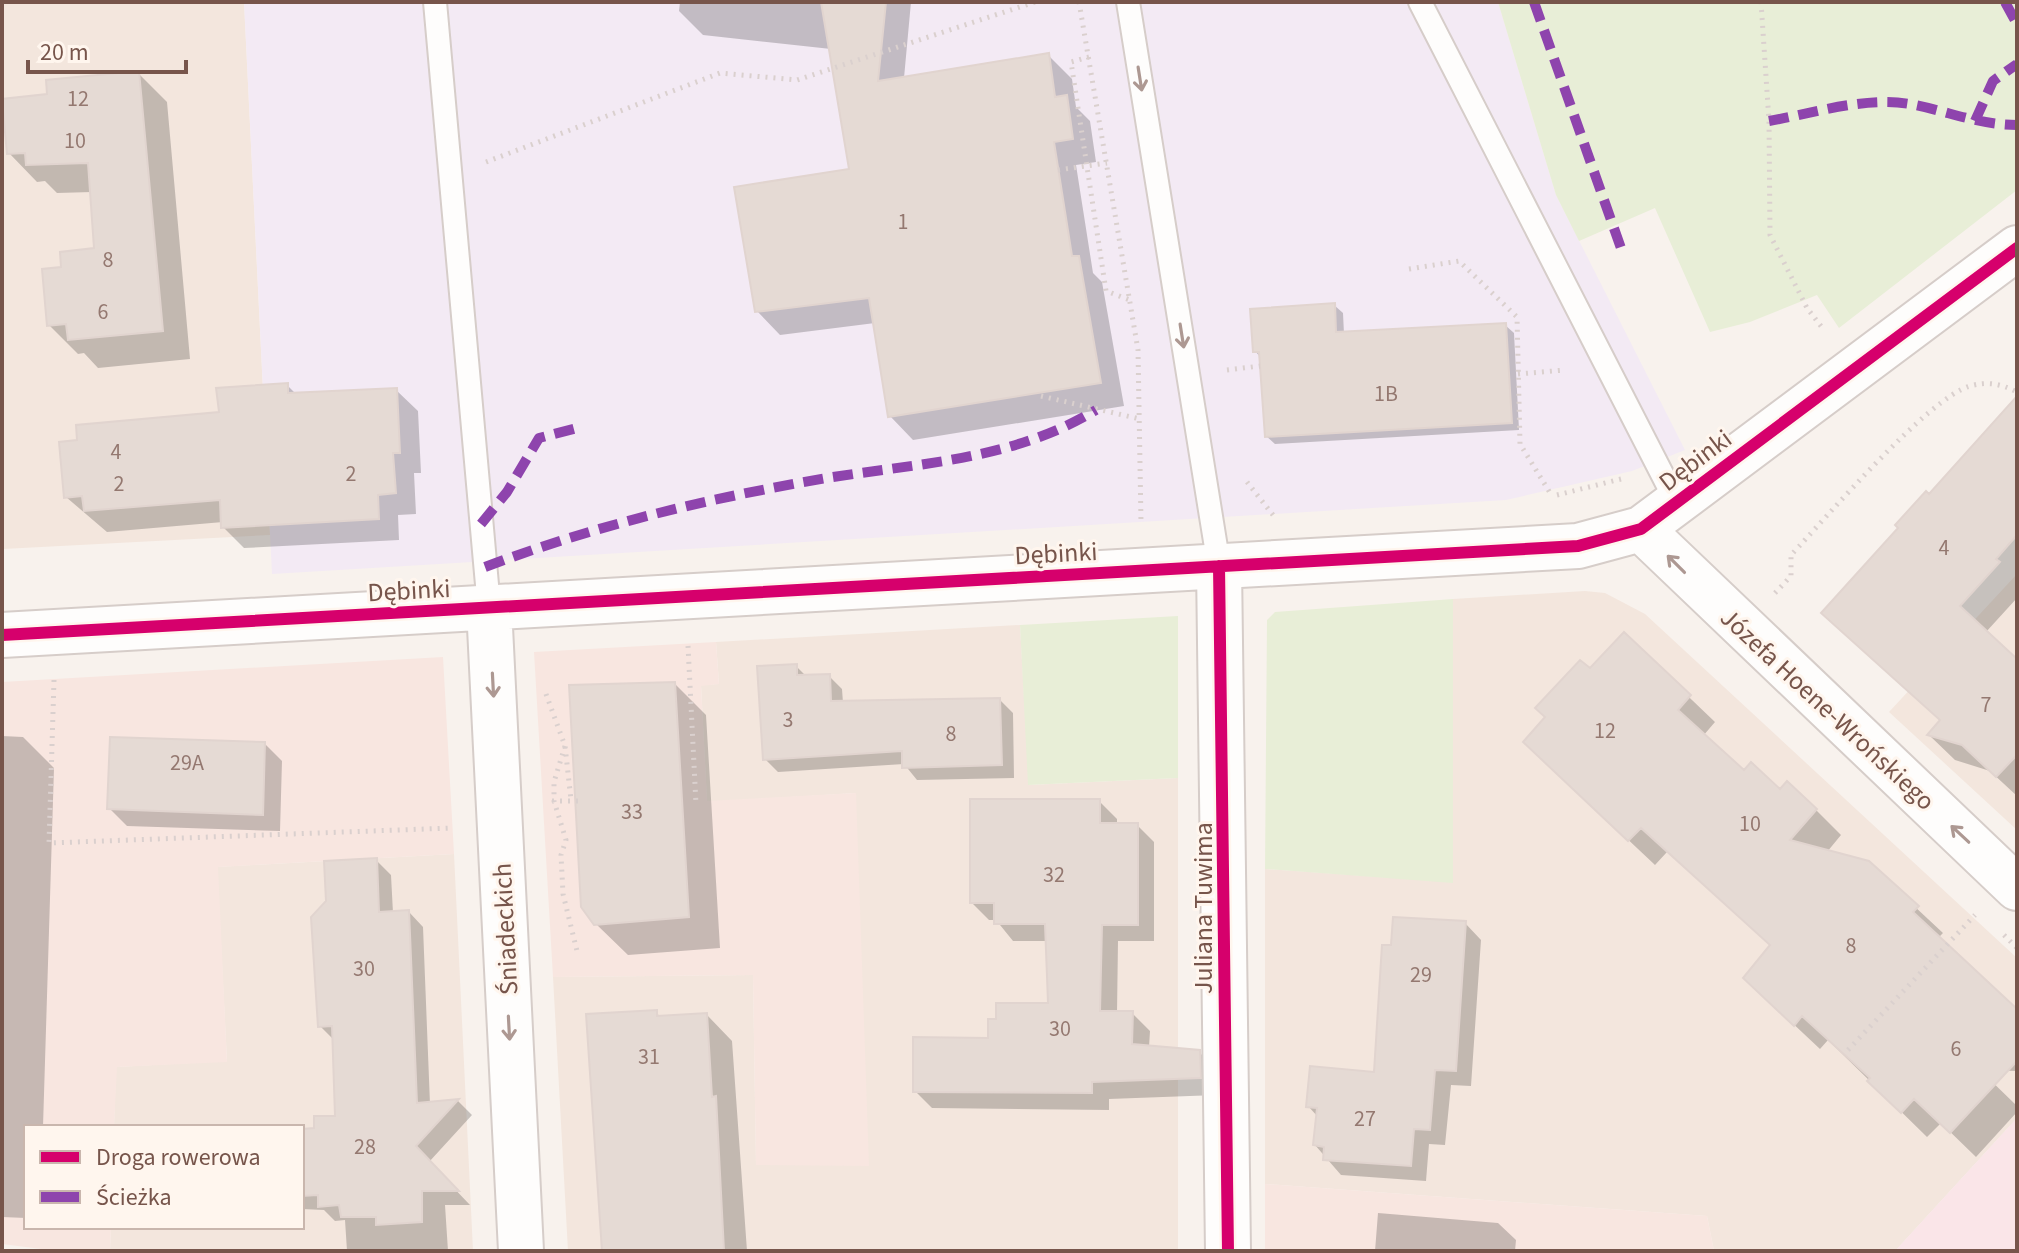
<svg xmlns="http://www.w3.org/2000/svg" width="2019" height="1253" viewBox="0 0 2019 1253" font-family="'Source Sans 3',sans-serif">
  <rect width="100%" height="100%" fill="#f8f2ed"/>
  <path fill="#f3e6dd" d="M2,2H244L270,535L3,549Z
    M2017,574V830L1889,712Z
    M1585,591L1605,593L1645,614L2017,958V1118L1895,1251H1714L1707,1216L1265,1184V869L1453,882V599Z
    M1020,625L1029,785L1178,778V1251H568L553,977L753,975L756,1165L856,793L707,802L701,685L719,684L716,642Z
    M454,854L473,1251H110L111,1227H302V1127H114L116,1067L227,1061L217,867Z"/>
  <path fill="#f8e6e0" d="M716,642L719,684L701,686L707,801L856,793L869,1166L756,1165L753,975L553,977L534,652Z
    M443,657L454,854L218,867L227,1062L117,1067L114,1127H26V1227H111L110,1251H57L2,1244V682Z
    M1265,1184L1707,1216L1714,1251H1265Z"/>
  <path fill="#f3eaf4" d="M244,2H1498L1556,195L1685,450L1632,471L1506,500L272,574Z"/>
  <path fill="#fae5e8" d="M2017,1118V1251H1895Z"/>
  <path fill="#e8eed7" d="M1498,2H2017V190L1839,328L1817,295L1750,322L1710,332L1655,208L1579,241L1556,195Z
    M1453,599V883L1265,869L1267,620L1275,612Z
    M1178,616V778L1028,785L1020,625Z"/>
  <path fill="#0003" d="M680,2H911L904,78L1048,55L1072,79L1076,107L1090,121L1096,162L1076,165L1093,273L1102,282L1124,406L913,440L890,416L875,323L780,335L757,311L851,170L831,49L703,35L679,11Z
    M138,73L167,102L190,359L98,368L84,353L78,354L49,325L63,269L96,250L92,192L57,193L45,181L37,182L9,153L49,96Z
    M1334,305L1343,313L1344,334L1505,325L1514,333L1519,430L1275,444L1266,436L1261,358L1255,351Z
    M287,385L297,395L396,390L418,411L421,473H414L416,514L398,515L399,540L244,548L223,527V522L107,532L66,497L221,414Z
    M2017,419V598L1986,632L2017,662V796L1990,771L1955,760L1929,735L1942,721L1929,497Z
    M1624,635L1715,722L1703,736L1744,773L1816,810L1841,835L1827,852L1868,863L1943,933L1938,938L2017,1011V1071L1980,1070L2017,1106V1112L1976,1157L1941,1123L1927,1137L1828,1040L1820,1049L1771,1003L1772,946L1667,852L1655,865L1551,767Z
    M796,666L807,677L829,676L842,689L843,703L1000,700L1013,713L1014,778L917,780L904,764L778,772L765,759Z
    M675,684L706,715L720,948L628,955L596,924Z
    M2,736L23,737L54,768L43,1127H26V1218L2,1217Z
    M265,744L282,761L280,831L127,826L109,808Z
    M1099,801L1117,819V825H1137L1154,842V941H1118L1117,1013H1132L1150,1031L1149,1047L1199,1052L1217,1070V1095L1109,1099V1110L932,1108L915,1091L1050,1005L1048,941H1013L996,920H989L972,903Z
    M376,860L391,875L393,913L409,912L423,927L430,1104L458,1101L472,1115L429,1162L470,1205H445L448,1251H347L345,1220L335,1221L324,1210L302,1209V1131L316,1130L337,1118L334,1040L320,1026Z
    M1465,923L1481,940L1471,1086L1451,1085L1445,1145L1429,1144L1426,1181L1341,1175L1315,1145L1318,1117L1308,1106L1376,1074Z
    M656,1012L661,1018L707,1015L732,1041L747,1251H604Z
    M1378,1213L1498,1223L1516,1240L1515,1251H1375Z"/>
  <path fill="#e5dad4" stroke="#e1d4cf" stroke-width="2" d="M821,2H886L878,81L1049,53L1055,97L1067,95L1073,139L1054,142L1072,256H1079L1101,383L888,417L869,298L755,312L734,187L849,169Z
    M139,71L163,331L68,340L66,324L47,326L42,269L61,267L60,252L94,248L88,163L26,165L25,153L7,154L2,99L47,94L46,80Z
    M1335,303L1336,332L1506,323L1512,423L1265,437L1259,352H1253L1250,309Z
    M288,383V393L397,388L400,453H393L396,493L378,495L379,519L221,528L220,500L84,511L82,496L64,498L59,442L77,440L76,425L219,412L216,388Z
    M2017,396V535L1996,559L2000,562L1960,606L2017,659V755L1996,777L1962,745L1927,735L1940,720L1821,613L1898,528L1895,525L1926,491L1929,494Z
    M1624,632L1691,695L1678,710L1744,770L1751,762L1780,789L1787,781L1817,809L1790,840L1869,861L1919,906L1913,912L2017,1009V1061L1950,1133L1914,1099L1901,1113L1867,1081L1870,1078L1802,1016L1794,1026L1743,978L1770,945L1641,828L1628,841L1523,742L1545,717L1535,708L1580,660L1590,668Z
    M797,664V675L830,674L831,701L1000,698L1002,765L902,768V751L763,760L757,666Z
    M675,682L689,917L594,925L581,907L569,685Z
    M110,737L265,742L263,815L107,809Z
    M970,799H1100V823H1138V925H1102L1100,1011H1133L1132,1044L1200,1050L1201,1078L1092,1082V1093L913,1092V1037L988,1038V1019H996V1003H1048L1045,924H994V903H970Z
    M377,858L379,912L409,910L417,1103L459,1099L416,1146L459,1191H422V1222L376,1225V1217H341L339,1205L318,1207V1195L302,1196V1129L314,1128V1116H335L332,1026L318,1027L311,917L326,901L324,861Z
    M1393,917L1466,921L1456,1071L1435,1070L1430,1130L1414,1129L1411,1166L1323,1160L1324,1147L1313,1145L1317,1108L1306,1107L1310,1066L1374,1072L1382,945H1391Z
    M657,1010V1016L707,1013L712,1097L716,1096L724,1251H602L586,1014Z"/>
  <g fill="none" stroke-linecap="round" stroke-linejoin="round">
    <defs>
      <path id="lane" d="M435,2L489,607
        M1128,2L1219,566
        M1420,2L1677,503"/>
      <path id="street" d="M1641,529L2017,888
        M1219,566L1228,1251
        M489,607L521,1251
        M2,635L1578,546L1641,529L2017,248"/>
    </defs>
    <use href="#lane" stroke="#d6cdc9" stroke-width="26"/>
    <use href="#street" stroke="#d6cdc9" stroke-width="48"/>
    <path stroke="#dad0ce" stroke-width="5" stroke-dasharray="2 6" stroke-linecap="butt" d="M1079,2L1138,350L1141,522
      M1761,2L1769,121L1770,235L1807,308L1824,330
      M1089,57L1071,62L1106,291L1130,300
      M486,162L720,73L797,80L1035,2
      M1058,170L1107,163
      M1409,269L1459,261L1517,317L1520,444L1552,496
      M1227,370L1260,366
      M1518,374L1565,370
      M1041,396L1140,419
      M1247,482L1273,515
      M1557,495L1621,479
      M1775,593L1791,576V555C1826,518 1928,398 1970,386C1988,381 2001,384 2017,392
      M688,646L696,804
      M54,680L49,843L452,828
      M546,694L565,746L571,800
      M565,746L554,782V801L566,840L561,855L563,894L577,951
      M552,801H579
      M2004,935L2017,948
      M1848,1050L1975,915"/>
    <use href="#lane" stroke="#fefdfc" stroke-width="22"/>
    <use href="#street" stroke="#fefdfc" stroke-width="44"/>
    <path stroke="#8e44ad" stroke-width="10" stroke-dasharray="20 10" stroke-linecap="butt" d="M1534,2L1622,251
      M2005,2L2017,24
      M1769,121C1814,113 1869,95 1915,105C1950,112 1980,125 2017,125
      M1975,121L1993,81L2017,64
      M481,524L507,492L539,438L577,428
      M485,567C596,525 710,498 827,478C920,463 1013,460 1096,410"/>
    <defs>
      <path id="cycleway" d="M1219,566L1228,1251
        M2,635L1578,546L1641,529L2017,248"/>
    </defs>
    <use href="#cycleway" stroke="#fff6ee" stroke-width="17"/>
    <use href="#cycleway" stroke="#d6006c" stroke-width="12"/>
  </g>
  <defs><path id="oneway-shaft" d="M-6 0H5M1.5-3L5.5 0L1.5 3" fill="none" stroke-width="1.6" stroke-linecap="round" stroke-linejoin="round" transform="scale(2)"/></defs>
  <g stroke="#ad9892">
    <use href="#oneway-shaft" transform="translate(1140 79) rotate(81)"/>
    <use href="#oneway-shaft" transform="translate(1182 336) rotate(81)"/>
    <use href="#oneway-shaft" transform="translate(1676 564) rotate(-135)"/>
    <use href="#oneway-shaft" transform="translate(493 685) rotate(87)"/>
    <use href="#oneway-shaft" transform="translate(1960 834) rotate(-137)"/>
    <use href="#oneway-shaft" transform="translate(509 1028) rotate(87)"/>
  </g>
  <g text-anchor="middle" stroke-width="6" stroke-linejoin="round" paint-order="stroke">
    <g font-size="22" fill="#947870">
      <text x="78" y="106">12</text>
      <text x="75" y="148">10</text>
      <text x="903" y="229">1</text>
      <text x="108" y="267">8</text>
      <text x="103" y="319">6</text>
      <text x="1386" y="401">1B</text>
      <text x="116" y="459">4</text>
      <text x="351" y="481">2</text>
      <text x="119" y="491">2</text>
      <text x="1944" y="555">4</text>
      <text x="1986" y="712">7</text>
      <text x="788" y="727">3</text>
      <text x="1605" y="738">12</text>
      <text x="951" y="741">8</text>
      <text x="187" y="770">29A</text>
      <text x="632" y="819">33</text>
      <text x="1750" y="831">10</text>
      <text x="1054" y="882">32</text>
      <text x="1851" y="953">8</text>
      <text x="364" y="976">30</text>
      <text x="1421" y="982">29</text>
      <text x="1060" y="1036">30</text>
      <text x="1956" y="1056">6</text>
      <text x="649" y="1064">31</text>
      <text x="1365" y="1126">27</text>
      <text x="365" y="1154">28</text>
    </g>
    <g font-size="26" fill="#77554b" stroke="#fff6ee">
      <text transform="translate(1695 460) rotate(-37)" y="9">Dębinki</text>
      <text transform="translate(1056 553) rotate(-3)" y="9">Dębinki</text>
      <text transform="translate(409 590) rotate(-3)" y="9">Dębinki</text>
      <text transform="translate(1828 709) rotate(43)" y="9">Józefa Hoene-Wrońskiego</text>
      <text transform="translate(1203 908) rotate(-90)" y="9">Juliana Tuwima</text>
      <text transform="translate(505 929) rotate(-93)" y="9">Śniadeckich</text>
    </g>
  </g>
  <rect width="2019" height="1253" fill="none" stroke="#77554b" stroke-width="8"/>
  <rect x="24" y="1125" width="280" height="104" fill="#fff6ee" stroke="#c9b6ad" stroke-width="2"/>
  <rect x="40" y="1151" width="40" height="12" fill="#d6006c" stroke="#c9b6ad" stroke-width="2"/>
  <text x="96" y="1165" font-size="24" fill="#77554b">Droga rowerowa</text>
  <rect x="40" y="1191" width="40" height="12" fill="#8e44ad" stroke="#c9b6ad" stroke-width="2"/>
  <text x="96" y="1205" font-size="24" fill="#77554b">Ścieżka</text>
  <path d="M28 60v12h158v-12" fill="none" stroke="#77554b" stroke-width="4"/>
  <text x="40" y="60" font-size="24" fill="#77554b" stroke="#fff6ee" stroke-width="6" paint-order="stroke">20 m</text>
</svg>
